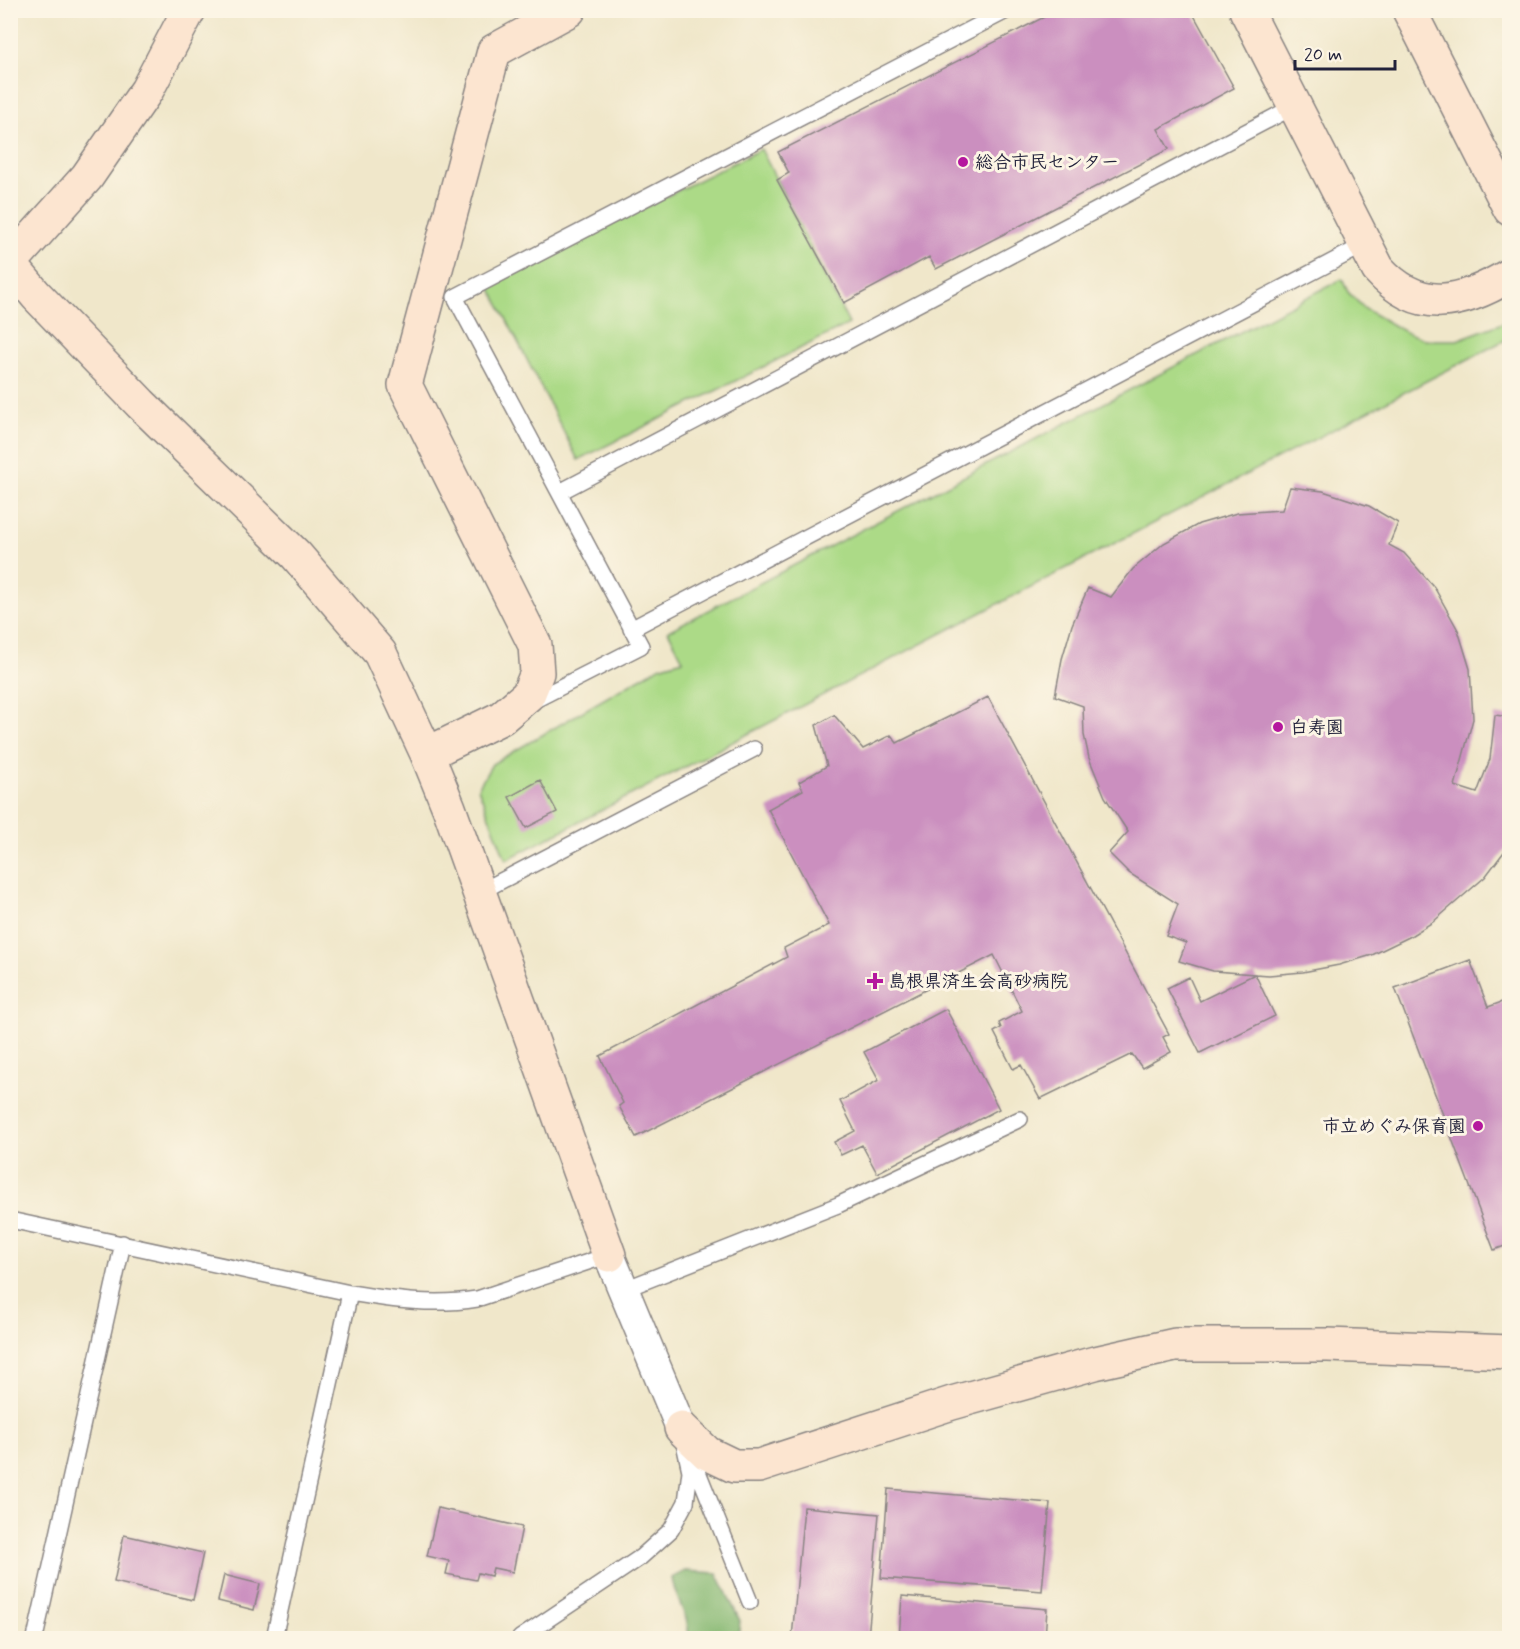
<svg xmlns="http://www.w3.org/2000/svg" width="1520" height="1649" viewBox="0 0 1520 1649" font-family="Mynerve,'Klee One',sans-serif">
  <rect width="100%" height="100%" fill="#fcf5e5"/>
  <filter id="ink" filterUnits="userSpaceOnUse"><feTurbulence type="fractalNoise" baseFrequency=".0167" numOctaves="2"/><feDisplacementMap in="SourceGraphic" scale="12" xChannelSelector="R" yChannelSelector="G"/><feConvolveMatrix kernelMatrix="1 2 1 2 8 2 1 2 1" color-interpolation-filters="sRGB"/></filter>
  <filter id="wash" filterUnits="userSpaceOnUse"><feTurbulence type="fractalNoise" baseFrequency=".008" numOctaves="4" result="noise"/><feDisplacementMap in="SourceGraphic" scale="24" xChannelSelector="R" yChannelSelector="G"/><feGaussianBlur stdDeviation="1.35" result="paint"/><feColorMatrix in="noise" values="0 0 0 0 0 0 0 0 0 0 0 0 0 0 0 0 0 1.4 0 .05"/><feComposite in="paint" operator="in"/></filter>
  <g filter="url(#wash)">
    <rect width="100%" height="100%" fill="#f0e7ca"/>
    <path fill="#acda87" stroke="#677e61" stroke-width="1.5" d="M761,149L849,324L578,460L489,285Z
      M1342,279L1348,292L1365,309L1405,332L1427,340H1457L1505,322L1509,323V338L506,860L478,788L492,764L659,667L683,660L668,631Z"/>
    <path fill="#89ba74" stroke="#566e58" stroke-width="1.5" d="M685,1571L717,1573L740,1621L738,1638H688C691,1617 674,1599 672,1578Z"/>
    <g id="blocks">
      <path fill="#cb8fbf" d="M1058,10H1100L1102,15L1112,10H1191L1234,88L1158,129L1169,149L936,269L929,257L844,303L777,180L789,173L778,152Z
        M1290,487L1323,491L1369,506L1398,523L1389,545L1404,553L1434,587L1458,630L1470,669L1473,719L1455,786L1477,793L1490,759L1495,715L1510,717V844L1485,877L1433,922L1409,937L1372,955L1339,965L1303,972L1269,975L1213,971L1179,961L1186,943L1166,936L1178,904L1129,873L1109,853L1128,832L1105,797L1089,758L1084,735L1083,706L1055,696L1062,659L1072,625L1088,588L1111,597L1133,569L1164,543L1199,524L1237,513L1282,510Z
        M988,697L1169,1034L1163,1037L1171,1052L1142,1068L1132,1054L1040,1099L1021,1065L1013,1069L994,1032L1001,1028L999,1023L1022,1011L994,955L636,1137L619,1106L623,1103L600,1056L787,957L784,948L829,925L768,809L803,790L799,782L827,766L816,725L834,715L863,749L891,735L897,743Z
        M540,780L557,812L526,828L509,797Z
        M1470,960L1488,1007L1510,999V1244L1494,1250L1395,988Z
        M1255,974L1275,1016L1200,1053L1167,988L1189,977L1200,1001Z
        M946,1009L999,1109L877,1173L862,1145L841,1155L834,1142L855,1131L840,1101L879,1080L864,1052Z
        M888,1489L1050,1503L1042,1591L881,1578Z
        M804,1507L879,1514L868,1638H792Z
        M438,1508L522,1527L513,1572L493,1568L491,1576L478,1573L476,1580L446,1574L449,1561L427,1556Z
        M124,1535L203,1553L193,1600L114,1582Z
        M224,1575L260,1584L254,1610L218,1601Z
        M902,1596L1047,1609L1045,1638H899Z"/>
    </g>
  </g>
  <g filter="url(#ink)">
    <use href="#blocks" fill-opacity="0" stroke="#898482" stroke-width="1.5"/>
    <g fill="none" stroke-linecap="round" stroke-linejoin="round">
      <defs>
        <path id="lane" d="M560,492L1295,106
          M631,629L1366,244
          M529,703L641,646L455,297L1008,10
          M478,893L754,749
          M10,1220L350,1293C393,1300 434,1306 477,1299L609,1255
          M625,1289L838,1205L1020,1119
          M693,1459L750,1602
          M35,1638L123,1243
          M274,1638L350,1293
          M520,1638L641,1557L671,1530L686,1502L690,1471L683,1439"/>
        <path id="street" d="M609,1255L681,1428"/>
        <path id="secondary" d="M1246,10L1378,269C1419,315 1462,304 1510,275
          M1409,10L1510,209
          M10,263L87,177L147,90L189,10
          M10,264L36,295L141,404L296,555L380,653L427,754L449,808L609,1255
          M427,754L501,718L528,695L537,673L535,645L405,385L494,51L569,10
          M681,1428L707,1453L734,1466H759L952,1403L1095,1363L1175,1345H1328L1510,1352"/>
      </defs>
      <use href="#lane" stroke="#898482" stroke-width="18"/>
      <use href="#street" stroke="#898482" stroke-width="33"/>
      <use href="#secondary" stroke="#898482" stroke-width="36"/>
      <use href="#lane" stroke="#fff" stroke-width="15"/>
      <use href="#street" stroke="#fff" stroke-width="30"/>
      <use href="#secondary" stroke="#fce5d0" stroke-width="33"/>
    </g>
  </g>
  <g fill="#b5179e" stroke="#fcf5e5" stroke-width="2">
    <circle cx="963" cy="162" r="6"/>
    <circle cx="1278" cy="727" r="6"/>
    <path d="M872 972h6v6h6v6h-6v6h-6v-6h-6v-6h6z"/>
    <circle cx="1478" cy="1126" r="6"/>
  </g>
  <g text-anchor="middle" stroke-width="6" stroke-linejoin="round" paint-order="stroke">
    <g font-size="18" font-weight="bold" fill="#22223b" stroke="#fcf5e5" text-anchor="start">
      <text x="975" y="168">総合市民センター</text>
      <text x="1290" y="733">白寿園</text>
      <text x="888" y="987">島根県済生会高砂病院</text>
      <text x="1466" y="1132" text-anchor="end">市立めぐみ保育園</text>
    </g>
  </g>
  <rect width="1520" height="1649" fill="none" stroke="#fcf5e5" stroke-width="36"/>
  <path d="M1295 60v9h100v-9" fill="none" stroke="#22223b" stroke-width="3"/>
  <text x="1304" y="60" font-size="18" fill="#22223b" stroke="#fcf5e5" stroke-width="4.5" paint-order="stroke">20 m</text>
</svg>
